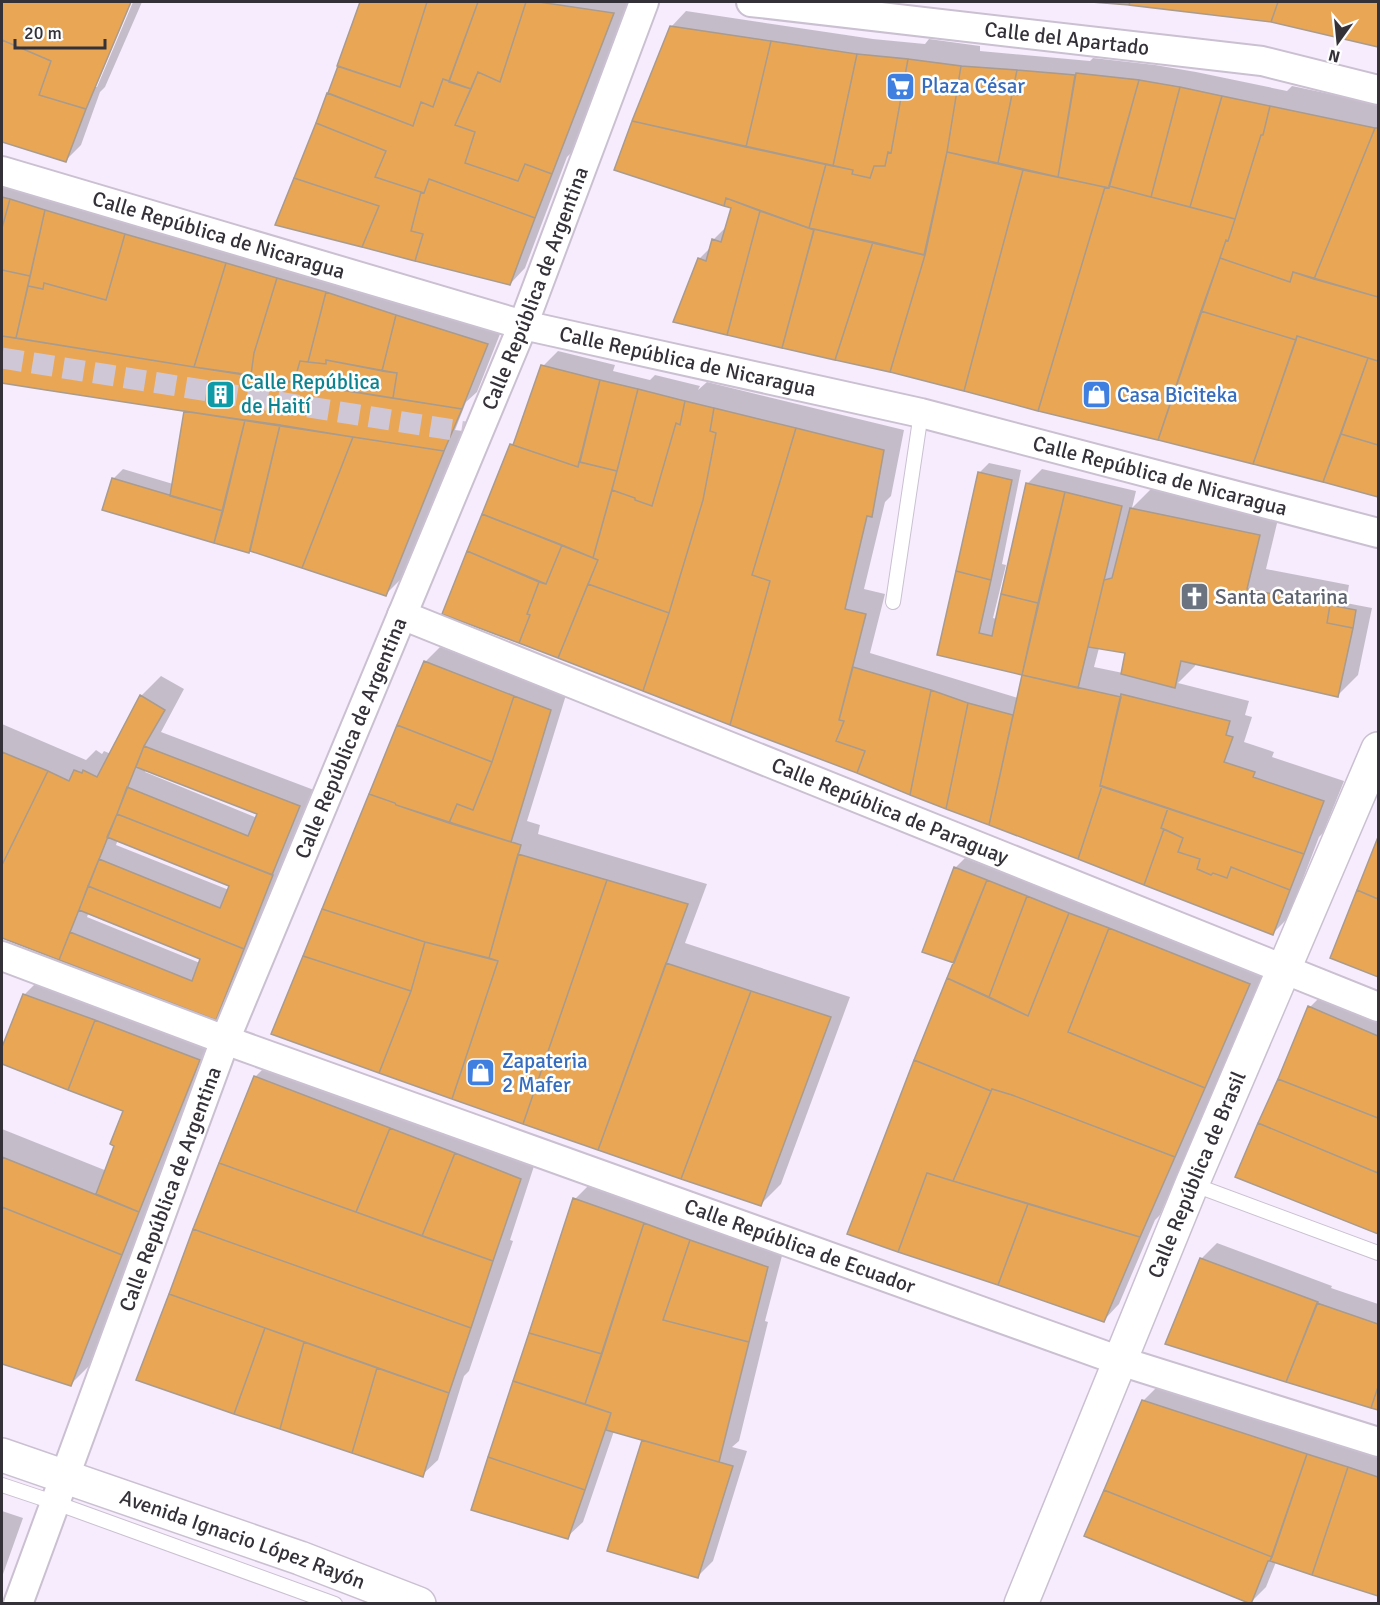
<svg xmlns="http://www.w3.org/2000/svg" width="1380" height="1605" viewBox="0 0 1380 1605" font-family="Signika,sans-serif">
  <rect width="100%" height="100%" fill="#f7ecfd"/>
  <path fill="#0003" fill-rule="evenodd" d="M2,2H129L94,87H97L133,2H142L105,87L100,92L81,145L66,160L2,140Z
    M362,2H629L572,152L567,157L525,268L510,284L277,224L329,94Z
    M1106,2H1378V45L1272,20Z
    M686,11L873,39L925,44L929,39L980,46V51L1090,61L1093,58L1155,65L1196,72L1287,91L1292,86L1378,104V495L1253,463L699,259L711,247L713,240L728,225L733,207L616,169L671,27Z
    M2,177L502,329L477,392L466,402L455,430L463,431L406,574L386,594L251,550L249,552L113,479L123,469L173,484L186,410L2,382Z
    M558,351L615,365L613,371L650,380L655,375L700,386L698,390L707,382L904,430L891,496L885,502L864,589L885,594L870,653L1018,698L1023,673L939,654L979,473L989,463L1021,470L1002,564L1006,565L993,618L997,619L1027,484L1042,469L1136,491L1132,508L1151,489L1279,515L1266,569L1349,585L1346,603L1372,608L1358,675L1338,695L1196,663L1195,666L1178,683L1249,701L1245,715L1252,717L1244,742L1274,752L1272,757L1344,781L1323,833L1319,837L1288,918L1273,933L444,613L511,445L517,440L543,366ZM1099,648L1126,651L1123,673L1094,667Z
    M440,647L566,695L527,821L540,825L538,834L707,884L685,943L850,997L781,1184L761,1204L273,1033L425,662Z
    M161,676L184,689L161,732L314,790L231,1003L216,1018L2,937V724L86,760L96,750L102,754L104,751L111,754L141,696ZM146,769L258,813L257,818L145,772ZM118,839L231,885L229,890L116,845ZM89,912L202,958L200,963L87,917Z
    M1378,841V975L1332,957Z
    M965,858L998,871L1003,866L1269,964L1160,1215L1155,1220L1119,1304L1104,1320L849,1234L929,1024L955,962V868Z
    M40,979L219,1040L91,1364L71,1384L2,1363V1129L107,1171L125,1110L2,1063V1051L24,995Z
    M1325,992L1378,1015V1233L1237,1176L1310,1007Z
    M276,1056L535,1163L510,1240L513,1241L469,1371L464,1376L438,1460L422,1475L138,1380L220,1163L256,1076Z
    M590,1184L783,1252L765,1321L768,1322L739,1441L732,1447L747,1451L713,1561L697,1577L643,1439L614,1431L583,1522L567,1537L514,1382L575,1199Z
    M1217,1243L1332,1286L1331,1288L1378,1304V1408L1167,1343L1201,1259Z
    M1163,1381L1324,1439L1378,1457V1595L1276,1562L1266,1587L1251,1602L1143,1401Z
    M2,1511L23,1518L2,1577Z"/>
  <path fill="#e9a756" stroke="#a99b8d" stroke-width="1.5" d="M2,2H131L86,109L39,95L51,61L2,40Z
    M360,2H427L400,87L337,66Z
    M427,2H478L449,81L443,79L433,107L421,102L413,126L328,93L338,66L400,87Z
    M478,2H526L500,82L478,72L471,89L449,82Z
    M526,2H539L614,13L552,174L525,164L518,181L465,163L475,132L455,125L478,72L500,82Z
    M1091,2H1130L1129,5Z
    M1130,2H1278L1271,22L1129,5Z
    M1278,2H1378V47L1271,22Z
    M670,26L771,41L746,147L632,121Z
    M2,40L51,61L39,95L86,109L66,162L2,142Z
    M771,41L857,54L833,166L746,147Z
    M857,54L908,59L891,153L888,152L885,166H874L870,178L852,174L853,170L833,166Z
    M908,59L961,66L947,152L924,255L809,228L826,164L853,170L852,174L870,178L874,166H885L888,152L891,153Z
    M961,66L1017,70L998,163L947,152Z
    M1017,70L1075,75L1058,177L998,163Z
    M1076,73L1139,80L1109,188L1058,177Z
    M443,79L471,89L455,125L475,132L465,163L518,181L525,164L552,174L535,218L429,179L424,193L375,177L386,151L316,123L327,93L413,126L421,102L433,107Z
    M1139,80L1180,87L1151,197L1109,186Z
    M1180,87L1222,96L1190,207L1151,197Z
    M1222,96L1270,106L1263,135H1261L1235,219L1190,207Z
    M1270,106L1375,128L1314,279L1293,272L1290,282L1220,258L1226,240L1228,241L1235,219L1261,135H1263Z
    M632,121L826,164L809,228L726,198L724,206L614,170Z
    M316,123L386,151L375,177L421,192L411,231L423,234L415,261L362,247L379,206L294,178Z
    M1375,128H1378V297L1314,279Z
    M947,152L1023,170L964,391L890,372L925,255Z
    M1023,170L1105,187L1038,411L964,391Z
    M294,178L379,206L362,247L275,225Z
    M429,179L535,218L510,285L415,261L423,234L411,231L421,192L424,193Z
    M1109,186L1235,219L1228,241L1226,240L1158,440L1038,411L1105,187L1109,188Z
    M2,197L10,199L2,228Z
    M726,198L760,211L727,335L673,322L698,258L706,261L712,239L721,242L731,208L724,206Z
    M10,199L45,210L30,276L2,270V228Z
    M45,210L125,234L106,300L44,283L43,289L28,286Z
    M760,211L814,230L782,348L727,335Z
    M814,229L873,242L835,360L782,348Z
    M125,234L226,263L194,367L16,338L28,286L43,289L44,283L106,300Z
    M873,242L925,255L890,372L835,360Z
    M1220,258L1290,282L1293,272L1378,297V361L1297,336L1296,340L1201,311Z
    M226,263L277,278L254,353L251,375L194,367Z
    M2,270L30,276L16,338L2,336Z
    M277,278L326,292L308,362L300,361L294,382L251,375L254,353Z
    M326,292L396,315L382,371L326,360V364L308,362Z
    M1201,311L1296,340L1253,464L1158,440Z
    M396,315L488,344L462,409L393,398L397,373L382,371Z
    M2,336L194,367L462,409L444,451L46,390L2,383Z
    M1297,336L1368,358L1323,482L1253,464Z
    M1368,358L1378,361V445L1341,434Z
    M326,360L397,373L393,398L294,382L300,361L326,364Z
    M541,365L600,380L578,467L513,445Z
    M600,380L638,389L617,471L580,462Z
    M638,389L685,401L680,425L676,423L652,506L635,500V498L612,490Z
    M685,401L714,408L710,431L716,433L703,500L669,613L588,584L598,560L593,558L612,490L635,498V500L652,506L676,423L680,425Z
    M714,408L796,428L752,575L770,581L730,725L643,691L669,613L703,500L716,433L710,431Z
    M184,411L245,420L223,511L170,496Z
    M245,420L280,425L249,553L214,543Z
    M280,425L353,437L302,568L250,551Z
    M796,428L884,450L872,517L867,516L845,609L866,614L839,720L844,721L836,741L865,751L857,773L730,725L770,581L752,575Z
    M1341,434L1378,445V497L1323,482Z
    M353,437L444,451L386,596L302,568Z
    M510,444L578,467L579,462L617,471L593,558L482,514Z
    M978,472L1012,480L991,580L956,571Z
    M112,478L223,511L214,543L102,510Z
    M1026,483L1065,492L1038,603L1001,594Z
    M1065,492L1122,506L1078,688L1022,675Z
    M1130,508L1260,535L1247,589L1330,605L1327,623L1353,628L1338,697L1181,661L1175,688L1121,674L1125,653L1088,647L1104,580L1112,578Z
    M482,514L562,545L546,584L467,551Z
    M562,545L598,560L558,658L519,643L530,615L527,614L539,582L546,584Z
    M467,551L539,582L527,614L530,615L519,643L442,614Z
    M956,571L991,580L979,633L992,636L1001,594L1038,603L1022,675L937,655Z
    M588,584L669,613L643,691L558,658Z
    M1330,605L1356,610L1353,628L1327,623Z
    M424,661L514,696L492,762L397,725Z
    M853,667L931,690L910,795L857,773L865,751L836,741L844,721L839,720Z
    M1022,675L1121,697L1100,786H1102L1078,859L989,825Z
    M931,690L968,703L946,809L910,795Z
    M1121,694L1230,721L1226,735L1233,737L1224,762L1255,772L1253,777L1324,801L1304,854L1100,786Z
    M140,695L165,710L144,746L59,960L2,938V865L48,771L69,781L74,770L82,773L83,770L97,777Z
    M514,696L551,710L511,842L449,823L457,804L473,810L492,762Z
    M968,703L1013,715L989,825L946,809Z
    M397,725L492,762L473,810L457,804L449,823L396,805L395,803L369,794Z
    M144,746L300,806L272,875L117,814L127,787L248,836L257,814L136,767Z
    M2,752L48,771L2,865Z
    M1102,786L1168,808L1161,828L1164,829L1144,885L1078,859Z
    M369,794L395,803L396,805L521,845L489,958L425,942L322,909Z
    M1168,808L1304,854L1290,890L1231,867L1227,878L1213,873L1211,875L1197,869L1200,859L1178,852L1183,838L1161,828Z
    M117,814L273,875L244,949L88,886L99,859L220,908L229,886L107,837Z
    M1164,829L1183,838L1178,852L1200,859L1197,869L1211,875L1213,873L1227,878L1231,867L1290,890L1273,935L1144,885Z
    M1378,837V899L1357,890Z
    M518,854L607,880L523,1124L452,1099L498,961L489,958Z
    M954,867L987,880L954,963L922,952Z
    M607,880L688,904L598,1150L523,1124Z
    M987,880L1027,896L989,997L947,978Z
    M88,886L244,949L216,1020L59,960L70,932L192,981L200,959L79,910Z
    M1357,890L1378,899V977L1330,958Z
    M1027,896L1069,913L1028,1016L989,997Z
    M322,909L425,942L411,991L303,956Z
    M1069,913L1109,928L1068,1032L1205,1088L1175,1157L1012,1095L992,1089L991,1091L914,1060L947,978L1028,1016Z
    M1109,928L1250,984L1205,1088L1068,1032Z
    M425,942L498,961L452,1099L379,1073L411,991Z
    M303,956L411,991L379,1073L271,1034Z
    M666,963L751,991L681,1179L598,1150Z
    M751,991L831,1017L761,1206L681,1179Z
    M23,994L95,1020L68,1090L2,1064V1047Z
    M1308,1006L1378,1036V1118L1278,1079Z
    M95,1020L200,1060L139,1212L96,1194L114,1146L110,1144L123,1111L68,1090Z
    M914,1060L991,1091L953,1181L927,1173L898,1252L847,1234Z
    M254,1076L390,1128L356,1212L219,1163Z
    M1278,1079L1378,1118V1173L1258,1123Z
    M992,1089L1012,1095L1175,1157L1140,1237L953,1181Z
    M1258,1123L1378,1173V1234L1235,1177Z
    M390,1128L455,1153L422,1236L356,1212Z
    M455,1153L521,1179L493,1261L422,1236Z
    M2,1157L139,1212L122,1255L2,1207Z
    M219,1163L493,1261L471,1328L193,1229Z
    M927,1173L1028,1204L998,1285L898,1252Z
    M573,1198L644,1223L602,1354L529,1333Z
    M1028,1204L1140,1237L1104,1322L998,1285Z
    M2,1207L122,1255L71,1386L2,1364Z
    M644,1223L690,1240L663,1320L749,1342L719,1462L606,1430L611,1413L585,1404Z
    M193,1229L471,1328L449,1393L169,1294Z
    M690,1240L768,1267L749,1342L663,1320Z
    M1200,1258L1318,1302L1286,1382L1165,1344Z
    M169,1294L265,1328L234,1414L136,1380Z
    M1317,1303L1378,1324V1387L1371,1408L1286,1382Z
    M265,1328L304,1342L280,1429L234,1414Z
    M529,1333L602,1354L585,1404L513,1381Z
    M304,1342L377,1368L352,1453L280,1429Z
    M377,1368L449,1393L423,1477L352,1453Z
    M513,1381L611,1413L585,1490L488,1457Z
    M1378,1387V1410L1371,1408Z
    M1142,1400L1307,1454L1272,1557L1104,1490Z
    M642,1440L733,1466L698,1578L607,1551Z
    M1307,1454L1348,1467L1312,1575L1270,1561Z
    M488,1457L585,1490L568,1539L471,1510Z
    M1348,1467L1378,1477V1596L1312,1575Z
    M1104,1490L1272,1557L1270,1561H1268L1251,1604L1084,1536Z"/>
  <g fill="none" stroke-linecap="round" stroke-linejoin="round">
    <path stroke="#d0c7d6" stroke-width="21" stroke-dasharray="21 10" stroke-linecap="butt" d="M2,358L478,434"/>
    <defs>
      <path id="service" d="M893,602L921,413
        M1192,1184L1378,1253
        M2,1485L56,1503L335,1604"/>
      <g id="minor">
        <path id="s1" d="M751,2L1262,61L1378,90"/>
        <path id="s2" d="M2,171L523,325L921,413L1378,533"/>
        <path id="s3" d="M402,615L1378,1007"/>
        <path id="s4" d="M2,956L225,1040L1120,1361L1378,1442"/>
        <path id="s5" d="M18,1604L225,1040L523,325L644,2"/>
      </g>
      <g id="tertiary">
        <path id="s6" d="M1021,1604L1192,1184L1378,749"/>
      </g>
      <g id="primary">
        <path id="s7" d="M2,1455L300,1558L419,1604"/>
      </g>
    </defs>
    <use href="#service" stroke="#cac0d1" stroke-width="16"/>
    <use href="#minor" stroke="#cac0d1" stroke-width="32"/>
    <use href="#tertiary" stroke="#cac0d1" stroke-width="36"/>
    <use href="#primary" stroke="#cac0d1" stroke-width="36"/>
    <use href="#service" stroke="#fff" stroke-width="14"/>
    <use href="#minor" stroke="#fff" stroke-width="28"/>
    <use href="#tertiary" stroke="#fff" stroke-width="33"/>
    <use href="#primary" stroke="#fff" stroke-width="33"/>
  </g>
  <defs>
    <symbol id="supermarket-square" viewBox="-11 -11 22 22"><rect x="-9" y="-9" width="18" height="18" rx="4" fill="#3f7fe0" stroke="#fefefe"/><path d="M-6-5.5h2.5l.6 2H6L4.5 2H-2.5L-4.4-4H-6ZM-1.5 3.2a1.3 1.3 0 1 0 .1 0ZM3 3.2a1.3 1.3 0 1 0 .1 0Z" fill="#fff"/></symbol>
    <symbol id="building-square" viewBox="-11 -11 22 22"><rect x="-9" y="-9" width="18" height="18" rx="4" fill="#0f9aa8" stroke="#fefefe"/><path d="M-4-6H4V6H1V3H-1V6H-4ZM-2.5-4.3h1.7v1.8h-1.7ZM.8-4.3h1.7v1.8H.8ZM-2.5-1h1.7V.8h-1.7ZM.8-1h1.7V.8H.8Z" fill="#fff"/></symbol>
    <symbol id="shop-square" viewBox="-11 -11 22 22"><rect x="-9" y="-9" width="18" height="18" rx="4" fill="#3f7fe0" stroke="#fefefe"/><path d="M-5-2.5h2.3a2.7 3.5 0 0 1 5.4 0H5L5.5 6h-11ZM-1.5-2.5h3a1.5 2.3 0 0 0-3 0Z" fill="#fff"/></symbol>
    <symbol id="church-square" viewBox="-11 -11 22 22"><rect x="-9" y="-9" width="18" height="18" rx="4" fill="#6b7280" stroke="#fefefe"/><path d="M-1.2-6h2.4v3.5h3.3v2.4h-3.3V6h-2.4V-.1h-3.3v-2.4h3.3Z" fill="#fff"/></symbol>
  </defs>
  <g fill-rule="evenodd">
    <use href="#supermarket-square" x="884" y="70" width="33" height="33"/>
    <use href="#building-square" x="204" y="378" width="33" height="33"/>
    <use href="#shop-square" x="1080" y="378" width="33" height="33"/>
    <use href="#church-square" x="1178" y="580" width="33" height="33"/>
    <use href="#shop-square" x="464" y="1056" width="33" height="33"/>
  </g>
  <g text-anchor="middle" stroke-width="5" stroke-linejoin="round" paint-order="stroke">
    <g font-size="21" fill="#353138" stroke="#fefefe">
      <text dy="7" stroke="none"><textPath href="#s1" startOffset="318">Calle del Apartado</textPath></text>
      <text dy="7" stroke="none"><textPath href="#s2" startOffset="226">Calle República de Nicaragua</textPath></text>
      <text dy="7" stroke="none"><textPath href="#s5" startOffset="1414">Calle República de Argentina</textPath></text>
      <text dy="7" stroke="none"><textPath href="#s2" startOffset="712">Calle República de Nicaragua</textPath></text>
      <text dy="7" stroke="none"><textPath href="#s2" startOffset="1198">Calle República de Nicaragua</textPath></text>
      <text dy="7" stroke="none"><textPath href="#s5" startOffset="928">Calle República de Argentina</textPath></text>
      <text dy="7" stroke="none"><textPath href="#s3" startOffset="526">Calle República de Paraguay</textPath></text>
      <text dy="7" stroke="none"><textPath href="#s6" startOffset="464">Calle República de Brasil</textPath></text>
      <text dy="7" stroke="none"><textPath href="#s5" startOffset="442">Calle República de Argentina</textPath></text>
      <text dy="7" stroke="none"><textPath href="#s4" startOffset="849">Calle República de Ecuador</textPath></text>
      <text dy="7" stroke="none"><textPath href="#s7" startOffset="255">Avenida Ignacio López Rayón</textPath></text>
    </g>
    <g font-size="21" fill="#366cbe" stroke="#fefefe" text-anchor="start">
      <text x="921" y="93">Plaza César</text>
      <text x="1117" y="402">Casa Biciteka</text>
      <text x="502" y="1068">Zapateria<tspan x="502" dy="24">2 Mafer</tspan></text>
    </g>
    <g font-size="21" fill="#0d838f" stroke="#fefefe" text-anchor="start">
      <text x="241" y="389">Calle República<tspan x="241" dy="24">de Haití</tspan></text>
    </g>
    <g font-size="21" fill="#5b616d" stroke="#fefefe" text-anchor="start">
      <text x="1215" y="604">Santa Catarina</text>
    </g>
  </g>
  <rect width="1380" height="1605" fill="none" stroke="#353138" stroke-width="6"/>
  <g transform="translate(1338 42) rotate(195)" stroke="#fefefe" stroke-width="4.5" paint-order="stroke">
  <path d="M0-4.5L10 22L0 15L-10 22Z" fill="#353138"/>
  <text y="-9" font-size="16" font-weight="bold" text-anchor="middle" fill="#353138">N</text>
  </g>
  <path d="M15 39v9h90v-9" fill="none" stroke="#353138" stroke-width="3"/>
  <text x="24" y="39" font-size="18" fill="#353138" stroke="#fefefe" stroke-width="4.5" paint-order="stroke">20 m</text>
</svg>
